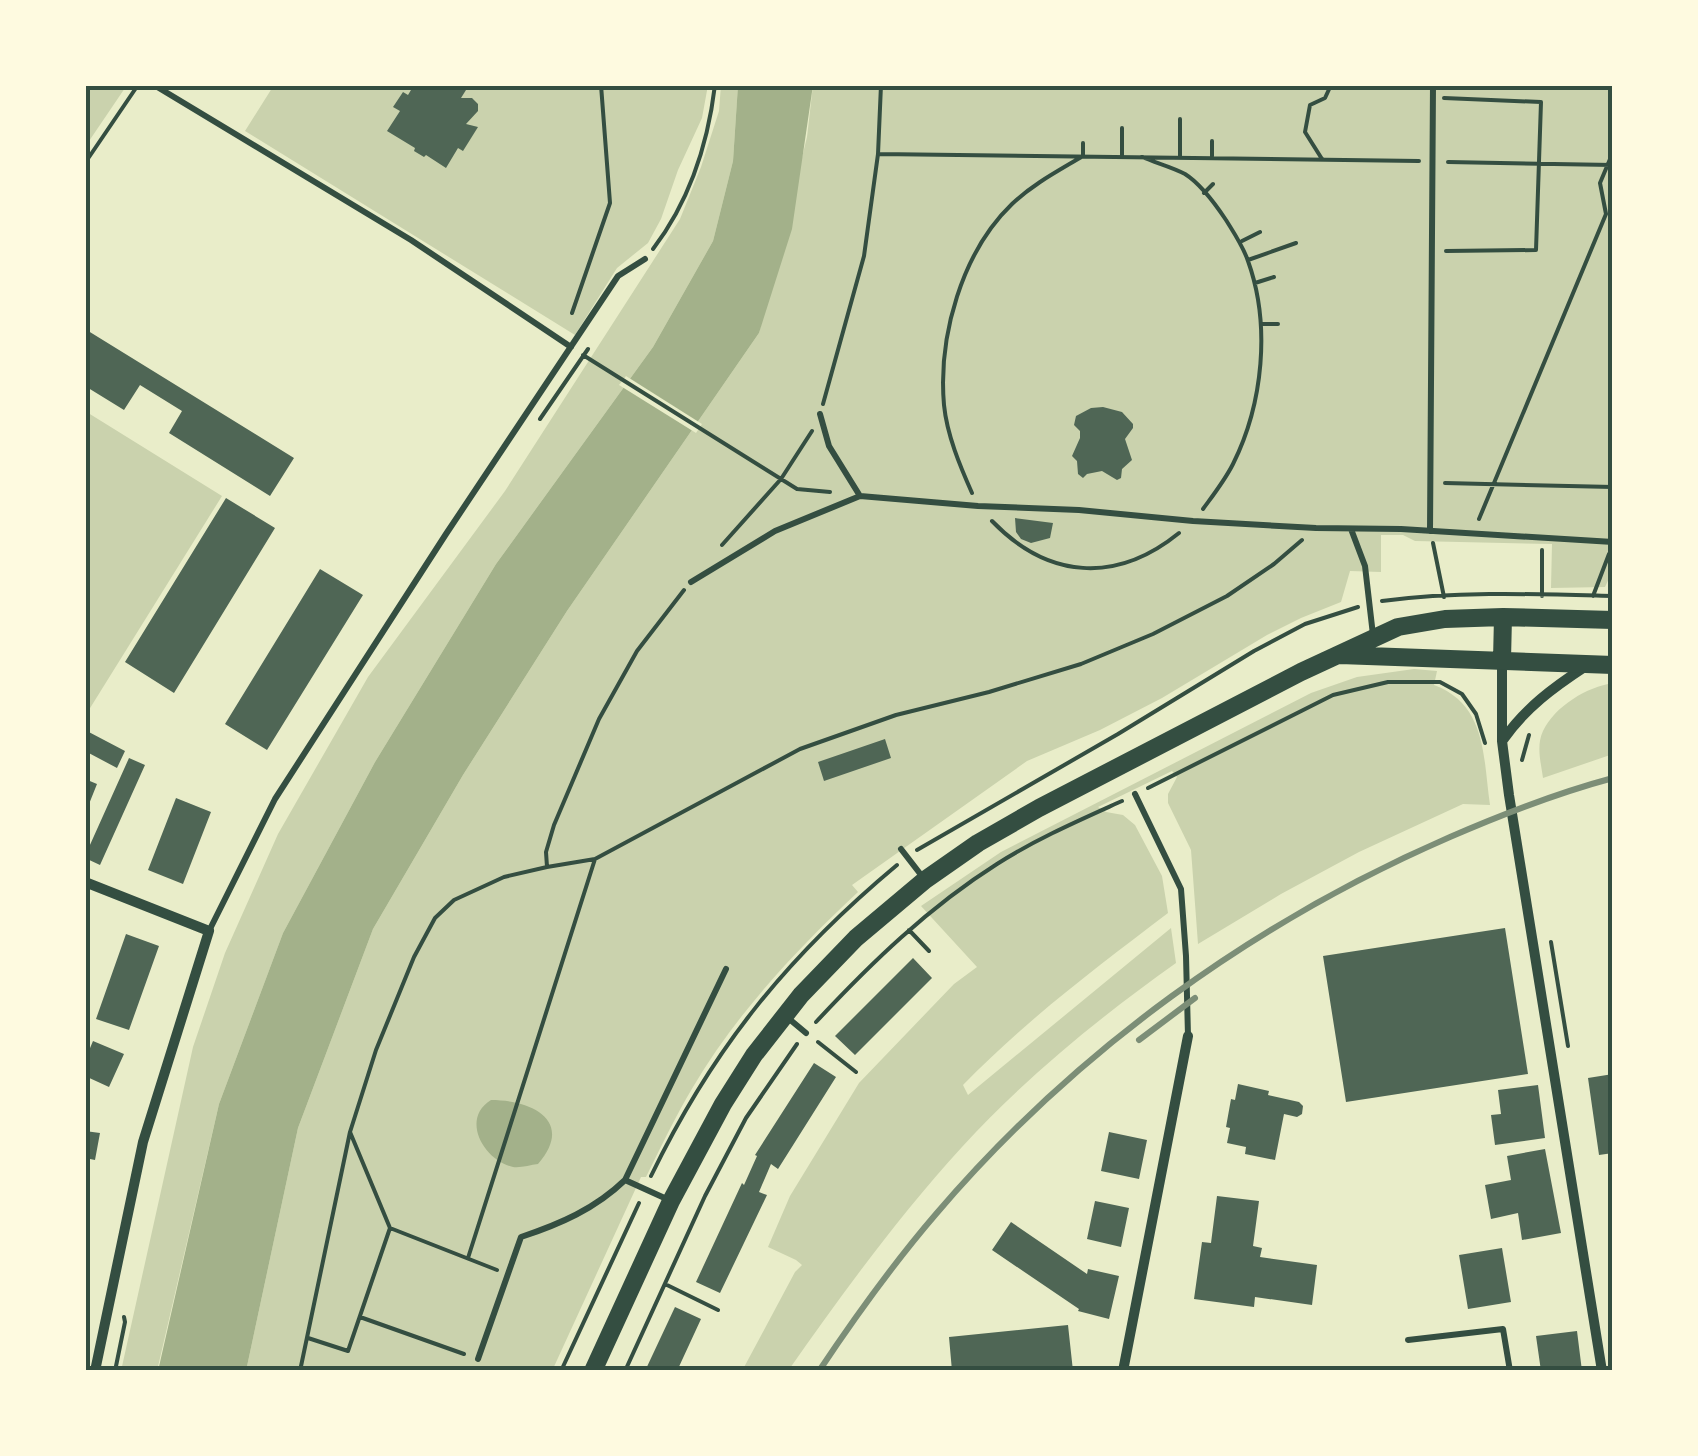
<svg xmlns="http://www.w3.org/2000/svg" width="1698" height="1456" viewBox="0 0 1698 1456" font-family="'Archivo Narrow',sans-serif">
  <rect width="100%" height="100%" fill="#e9edc9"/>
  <path fill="#cad2ad" d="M85,85H127L85,147Z
    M274,85H708L702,118L678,170L661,219L648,243L617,268L575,335L245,131Z
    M721,85H738L733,161L713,241L653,347L496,564L375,762L283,933L219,1104L157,1371H121L193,1047L225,953L278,834L368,677L505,491L680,219L701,167L719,111Z
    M813,85H1613V570L1605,587L1551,588L1552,544L1415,541L1403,535H1381V572L1350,571L1341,602L1301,618L1267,635L1162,698L1100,730L1027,761L852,885L858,892C796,950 736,1014 693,1087C675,1117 661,1147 646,1177H641L552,1371H246L298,1128L373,929L463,775L567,611L759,333L807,137Z
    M85,411L222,496L87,713L85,711Z
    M1414,669L1437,671L1434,685C1487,705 1483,757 1490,805L1463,804L1359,852L1281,894L1198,944L1191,850L1168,803V794L1177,777L1172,771L1098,807L1106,812L1123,815L1135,825L1162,876L1168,913C1097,967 1025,1021 963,1085L968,1095L1171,928L1176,963C1100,1017 1025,1078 962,1147C898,1217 842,1294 788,1371H742L795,1272L802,1265L796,1260L768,1247L790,1196L859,1083L954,984L977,967L921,906L1001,852L1311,693L1357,677Z
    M1613,683V754L1543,778C1541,763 1536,746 1543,731C1555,706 1587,687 1613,683Z"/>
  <path fill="#a3b18a" d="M738,85H813L792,229L759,333L567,611L463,775L373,929L298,1128L246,1371H158L219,1104L283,933L375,762L496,564L653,347L713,241L733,161Z
    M491,1100C532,1100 575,1121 538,1164C530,1165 521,1168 513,1167C484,1161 460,1119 491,1100Z"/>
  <path fill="#e9edc9" d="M626,376L702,424L696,433L619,385Z"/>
  <path fill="#4f6655" d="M414,85L443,87L444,85H457L466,90L461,98H472L478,104V111L466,124L478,127L463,151L458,148L446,168L426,155L424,157L414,151L415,148L387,131L400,111L393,107L403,92L408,95Z
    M85,329L294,458L270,496L169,433L182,411L140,385L124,410L85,386Z
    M1103,407L1122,412L1133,424V428L1125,439L1132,460L1122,469L1121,478L1117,480L1102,471L1087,474L1083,478L1078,474L1077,461L1072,456L1080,438V431L1074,425L1076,416L1091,408Z
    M226,498L275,528L174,693L125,662Z
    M1015,518L1053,523L1050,538L1031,543L1021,539L1016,532Z
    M320,569L363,595L267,750L225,724Z
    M85,730L125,751L117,768L85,751Z
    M885,739L891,758L824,781L818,762Z
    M129,758L145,765L100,865L85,858V856Z
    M85,779L97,784L85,814Z
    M176,798L211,812L183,884L148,870Z
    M1505,928L1528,1074L1346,1102L1323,956Z
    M126,934L159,946L129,1030L96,1019Z
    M913,958L932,978L855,1055L835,1036Z
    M93,1041L124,1054L109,1087L85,1076V1060Z
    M814,1063L836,1077L778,1169L771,1164L759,1192L767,1195L720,1293L696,1282L742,1183L744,1185L757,1156L755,1155Z
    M1613,1074V1153L1599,1155L1588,1078Z
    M1238,1084L1269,1091L1268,1095L1299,1102L1303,1106L1302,1114L1297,1117L1284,1114L1275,1160L1245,1154L1246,1147L1227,1143L1230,1128L1226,1127L1231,1099L1235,1100Z
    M1538,1085L1545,1138L1495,1145L1491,1115L1501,1114L1498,1090Z
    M85,1131L100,1133L95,1160L85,1158Z
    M1109,1132L1147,1140L1139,1179L1101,1171Z
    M1545,1149L1561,1233L1522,1240L1518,1213L1491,1219L1485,1185L1511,1180L1507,1156Z
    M1217,1196L1259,1201L1253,1246L1262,1248L1260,1257L1317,1265L1312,1305L1255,1297L1254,1307L1194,1299L1202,1242L1211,1243Z
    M1095,1201L1129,1208L1121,1247L1087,1239Z
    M1011,1222L1087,1274L1088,1269L1119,1276L1109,1319L1078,1311L1079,1309L992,1250Z
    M1502,1248L1511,1302L1468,1309L1459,1255Z
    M675,1307L701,1319L677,1371H645Z
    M1068,1325L1073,1371H952L949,1337Z
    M1577,1331L1582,1371H1541L1536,1336Z"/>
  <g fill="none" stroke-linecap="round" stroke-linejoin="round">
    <path stroke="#344e41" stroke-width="4" d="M1444,98L1541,102L1536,250L1446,251
      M1180,119V158
      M878,154L1419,161
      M1212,156V141
      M1122,157V128
      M1142,157C1156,163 1172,167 1185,174C1201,184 1216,205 1226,220C1234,233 1243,246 1248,261C1271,325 1263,404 1233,464C1225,480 1214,494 1203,509
      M1322,159L1305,132L1310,105L1325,98L1331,85
      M1448,162L1613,165
      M85,163L138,85
      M1204,193L1213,184
      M1242,241L1260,232
      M653,249C689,202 708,143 715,85
      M1248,260L1296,243
      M1255,283L1274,277
      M572,313L610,203L601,85
      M1263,324H1278
      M583,355L797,489L830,492
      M823,404L864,256L878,154L881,85
      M540,419L588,349
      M1445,483L1613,487
      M972,493C960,466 947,435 944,405C938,336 962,252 1012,204C1033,184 1058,171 1083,156V143
      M1479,519L1606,214L1600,183L1613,152
      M992,521C1048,579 1116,584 1179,533
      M1433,543L1444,597
      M722,545L781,479L812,431
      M1542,596V550
      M1593,596L1609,554
      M1382,601C1459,591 1536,594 1613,596
      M1522,760L1529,735
      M1148,788L1333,695L1388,682H1440L1462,694L1476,714L1485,743
      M917,850L1118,734L1254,651L1305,624L1358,607
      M547,867L595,859L800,749L896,715L989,692L1081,664L1153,634L1227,596L1274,564L1302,540
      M909,930L929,951
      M1551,942L1568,1046
      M816,1022C871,963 929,907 997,864C1036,839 1080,820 1122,801
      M818,1042L856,1072
      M651,1176C713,1048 788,956 897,865
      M390,1228L497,1270
      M468,1258L595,859
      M665,1284L718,1310
      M360,1317L464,1354
      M308,1338L348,1351L390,1228L350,1132
      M115,1371L125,1322L124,1317
      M300,1371L350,1132L376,1050L414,957L435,918L454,900L504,877L547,867L546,852L554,825L599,719L637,651L684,590
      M561,1371L639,1203
      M625,1371L705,1196L746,1118L797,1044"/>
    <path stroke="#344e41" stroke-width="6" d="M154,85L411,240L571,347
      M820,414L829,446L860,496
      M1351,529L1365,566L1373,635
      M1430,531L1433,85
      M691,582L775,531L860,496L978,506L1079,510L1193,521L1316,528L1401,529L1613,542
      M1135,794L1181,889L1186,956L1188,1036
      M901,849L925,880
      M209,931L275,799L446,534L618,276L645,259
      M788,1018L806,1033
      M625,1180L669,1200
      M1408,1340L1503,1329L1510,1371
      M478,1359L521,1237C560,1224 595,1209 625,1180L726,969"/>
    <path stroke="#344e41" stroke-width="10" d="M1502,660V741L1509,795L1602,1371
      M1503,740C1525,708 1554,687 1586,666
      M85,882L209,931L143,1142L95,1371
      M1123,1371L1188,1036"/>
    <path stroke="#344e41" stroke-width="18" d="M1340,655L1613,665
      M1502,660L1503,617
      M593,1371L671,1201L723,1104L754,1055L801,995L856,938L925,880L978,843L1039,808L1301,672L1398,627L1445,619L1503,617L1613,620"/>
    <path stroke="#7c8e77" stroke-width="6" d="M1139,1040L1195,998
      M819,1371C855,1317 893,1264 936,1214C1075,1051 1254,922 1450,837C1503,814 1557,793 1613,778"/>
  </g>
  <rect width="1698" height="1456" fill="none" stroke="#fefae0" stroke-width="175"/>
  <rect x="88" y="88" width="1522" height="1280" fill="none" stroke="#344e41" stroke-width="4"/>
</svg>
